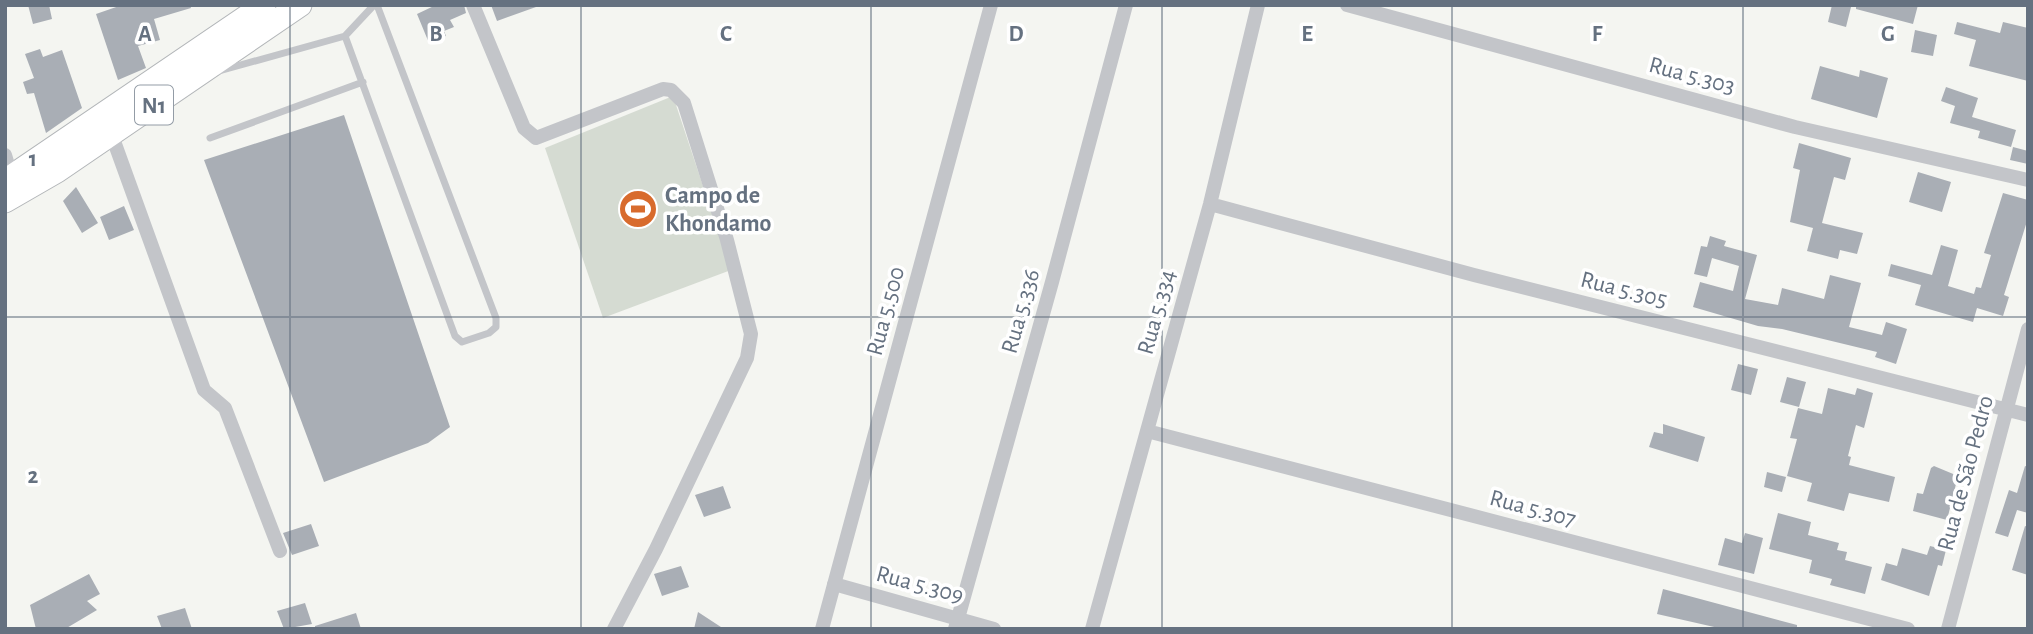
<svg xmlns="http://www.w3.org/2000/svg" width="2033" height="634" viewBox="0 0 2033 634" font-family="'Alegreya Sans',sans-serif">
  <rect width="100%" height="100%" fill="#f4f5f1"/>
  <path fill="#d5dbd2" d="M673,96L731,270L603,318L545,148Z"/>
  <path fill="#a9aeb5" d="M28,5H49L52,19L33,24Z
    M122,5H190L191,8L154,19L160,40L138,46L146,68L118,80L96,14Z
    M436,5H464L466,13L450,20L454,27L444,31L446,36L429,43L417,14Z
    M491,5H536V7L497,21Z
    M1832,5L1851,7L1846,27L1828,22Z
    M1856,5H1918L1913,24L1856,9Z
    M1957,22L2000,33L2003,22L2028,28V81L1969,66L1976,40L1954,34Z
    M1915,30L1937,35L1933,56L1911,52Z
    M40,49L43,57L62,50L82,108L46,133L34,93L27,94L23,82L34,78L25,54Z
    M1820,66L1859,77L1860,70L1888,78L1877,118L1811,99Z
    M1946,87L1978,98L1972,117L2016,130L2011,147L1978,138L1980,131L1950,123L1955,106L1941,101Z
    M344,115L450,427L428,443L324,482L204,160Z
    M1799,143L1851,158L1845,180L1834,177L1822,223L1863,233L1857,254L1840,250L1838,259L1807,251L1813,228L1790,222L1800,170L1793,168Z
    M2013,147L2028,151V164L2010,160Z
    M1918,172L1951,182L1942,212L1909,202Z
    M76,187L98,223L82,233L63,201Z
    M2003,193L2028,200V218L2004,295L2009,297L2003,316L1977,308L1973,322L1915,305L1921,285L1888,276L1891,264L1932,275L1941,245L1958,250L1948,286L1974,294L1976,287L1981,288L1991,255L1984,253Z
    M124,206L134,230L109,240L100,217Z
    M1710,236L1726,241L1724,246L1757,255L1745,299L1778,305L1782,288L1824,299L1830,275L1861,283L1849,327L1882,335L1886,322L1907,329L1896,364L1875,357L1877,352L1782,329L1758,326L1693,307L1700,282L1733,291L1739,266L1712,258L1707,277L1694,274L1701,246L1707,247Z
    M1738,364L1758,369L1751,395L1731,390Z
    M1787,377L1806,382L1799,407L1780,402Z
    M1828,388L1855,395L1857,388L1873,393L1864,428L1856,425L1848,456L1851,457L1849,465L1895,477L1889,502L1849,493L1844,511L1807,501L1812,483L1787,476L1797,439L1790,438L1798,408L1822,414Z
    M1663,424L1705,437L1698,462L1649,447L1654,432L1663,434Z
    M1934,466L1958,476L1947,520L1913,511L1917,493L1923,494L1931,468Z
    M2025,466L2028,467V513L2017,510L2008,537L1995,533L2009,490L2017,493Z
    M1767,472L1786,477L1782,492L1764,487Z
    M723,486L731,508L704,517L695,495Z
    M1778,513L1811,522L1808,535L1839,543L1837,550L1847,552L1845,560L1872,567L1865,594L1830,585L1832,579L1809,573L1812,560L1769,549Z
    M311,524L319,546L292,555L283,533Z
    M2025,526L2028,527V575L2012,570Z
    M1745,533L1763,538L1754,574L1718,565L1725,538L1742,543Z
    M1930,546L1946,550L1942,566L1938,565L1929,596L1881,580L1886,563L1897,566L1902,548L1927,555Z
    M681,566L689,587L662,596L654,574Z
    M89,574L100,594L87,601L97,610L65,629H36L30,605Z
    M1663,589L1797,625V629H1723L1657,614Z
    M305,603L312,624L284,629L277,611Z
    M185,608L192,629H162L157,616Z
    M698,612L724,629H694Z
    M356,613L361,629H315V626Z"/>
  <g fill="none" stroke-linecap="round" stroke-linejoin="round">
    <defs>
      <path id="trunk" d="M5,181L264,5
        M5,201L57,171L300,5"/>
    </defs>
    <use href="#trunk" stroke="#b3b6b9" stroke-width="25"/>
    <path stroke="#c3c5c9" stroke-width="7" d="M374,5L345,36L455,336L462,342L489,333L496,327V318L377,5
      M219,71L345,36
      M210,138L363,82"/>
    <path stroke="#c3c5c9" stroke-width="14" d="M473,5L524,128L536,138L663,89L671,90L684,103L727,240L751,334L747,358L656,549L614,629
      M1347,5L1795,127L2028,180
      M111,133L204,390L225,408L280,551
      M5,155L12,178
      M1210,204L1474,275L2028,415
      M1147,431L1908,629
      M834,584L994,629
      M822,629L991,5
      M955,629L1052,282L1126,5
      M1092,629L1210,204L1258,5
      M1948,629L2028,329"/>
    <use href="#trunk" stroke="#fff" stroke-width="23"/>
  </g>
  <path fill="none" stroke="#657180" stroke-width="2" stroke-opacity="0.55" d="M290,5V629M581,5V629M871,5V629M1162,5V629M1452,5V629M1743,5V629M5,317H2028"/>
  <defs>
    <symbol id="stadium-disc" viewBox="-11 -11 22 22"><circle r="9.5" fill="#d86b2d" stroke="#fff"/><path d="M0-5a6.5 5 0 1 0 0 10a6.5 5 0 1 0 0-10ZM-3.5-1.8h7v3.6h-7Z" fill="#fff"/></symbol>
  </defs>
  <g fill-rule="evenodd">
    <use href="#stadium-disc" x="616" y="187" width="44" height="44"/>
  </g>
  <g text-anchor="middle" stroke-width="7" stroke-linejoin="round" paint-order="stroke">
    <rect fill="#fff" stroke="#939ca6" stroke-width="2" x="135" y="85.5" width="38" height="39" rx="5"/>
    <g font-size="23" font-weight="bold" fill="#657180">
      <text x="154" y="113">N1</text>
    </g>
    <g font-size="24" fill="#657180" stroke="#fff">
      <text transform="translate(1692 75) rotate(15)" y="8">Rua 5.303</text>
      <text transform="translate(1624 289) rotate(14)" y="8">Rua 5.305</text>
      <text transform="translate(885 311) rotate(-75)" y="8">Rua 5.500</text>
      <text transform="translate(1020 311) rotate(-74)" y="8">Rua 5.336</text>
      <text transform="translate(1156 312) rotate(-74)" y="8">Rua 5.334</text>
      <text transform="translate(1965 473) rotate(-75)" y="8">Rua de São Pedro</text>
      <text transform="translate(1533 508) rotate(15)" y="8">Rua 5.307</text>
      <text transform="translate(920 584) rotate(15)" y="8">Rua 5.309</text>
    </g>
    <g font-size="24" font-weight="bold" fill="#657180" stroke="#fff" text-anchor="start">
      <text x="665" y="203">Campo de<tspan x="665" dy="28">Khondamo</tspan></text>
    </g>
  </g>
  <g font-size="23" text-anchor="middle" font-weight="bold" fill="#657180" stroke="#fff" stroke-width="7" stroke-linejoin="round" paint-order="stroke">
    <text x="145" y="41">A</text>
    <text x="436" y="41">B</text>
    <text x="726" y="41">C</text>
    <text x="1016" y="41">D</text>
    <text x="1307" y="41">E</text>
    <text x="1597" y="41">F</text>
    <text x="1888" y="41">G</text>
    <text x="33" y="166">1</text>
    <text x="33" y="483">2</text>
  </g>
  <rect width="2033" height="634" fill="none" stroke="#657180" stroke-width="14"/>
</svg>
